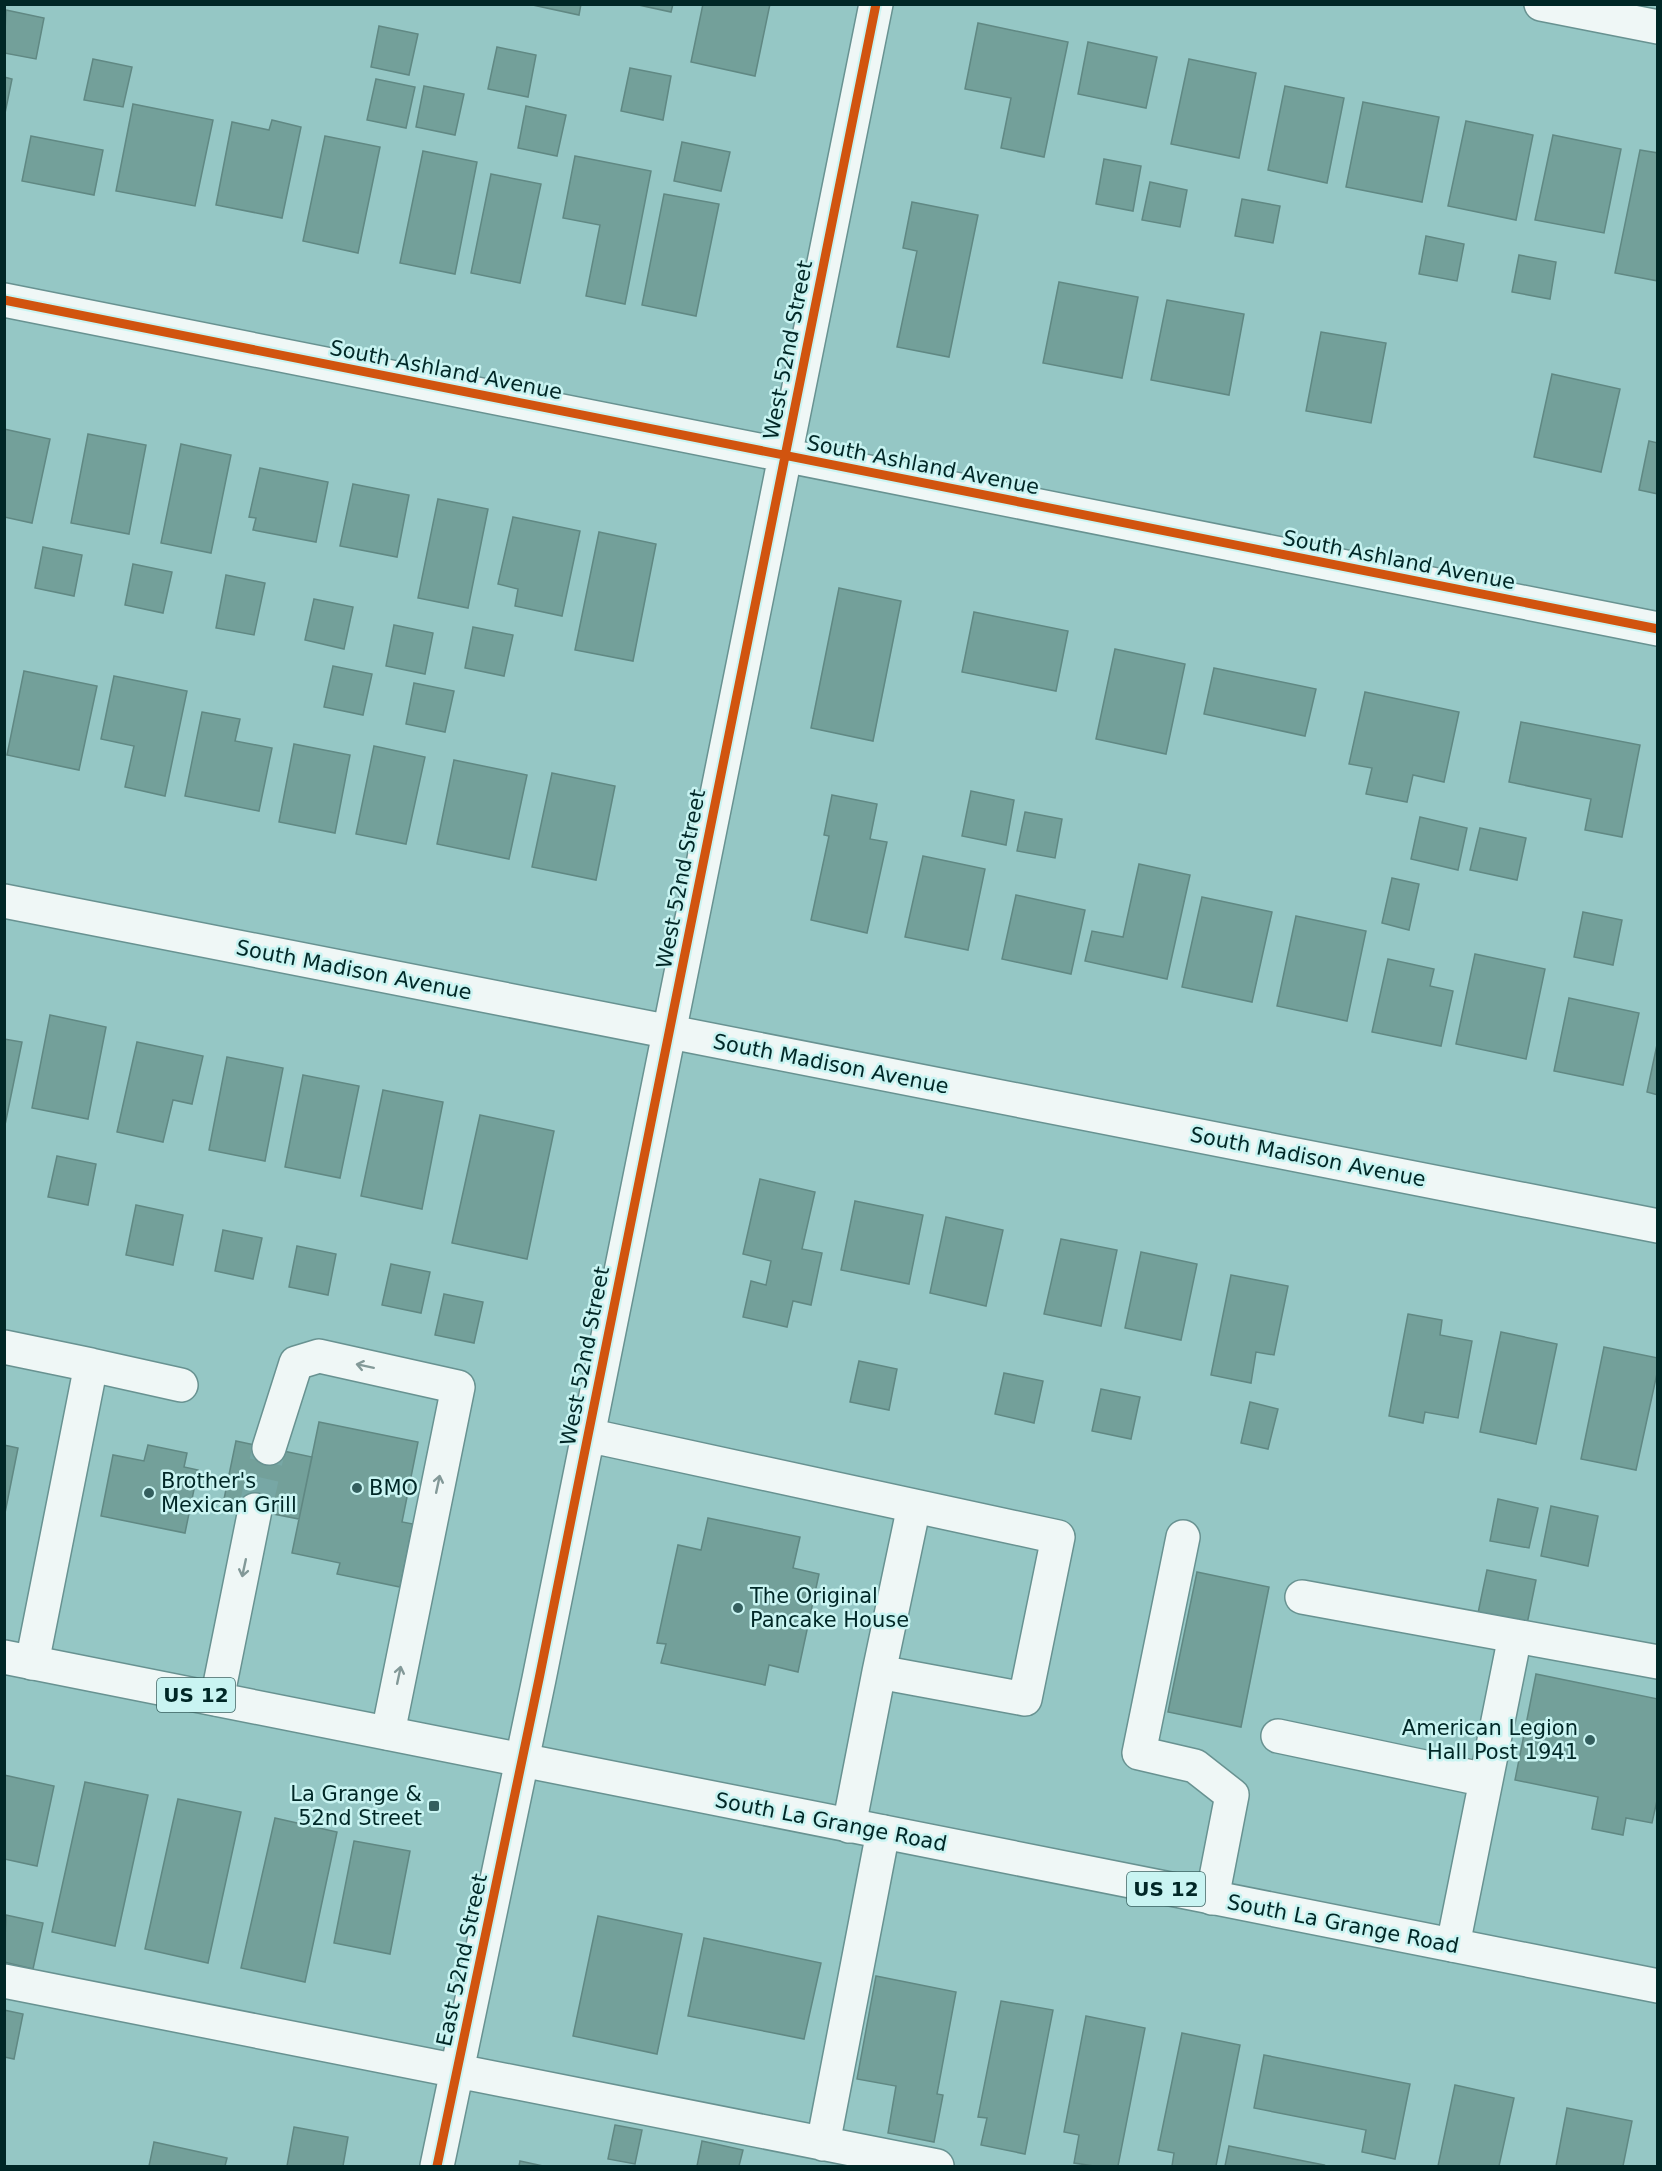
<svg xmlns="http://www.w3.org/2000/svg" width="1662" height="2171" viewBox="0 0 1662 2171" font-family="'DejaVu Sans',sans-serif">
  <rect width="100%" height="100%" fill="#95c7c5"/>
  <path fill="#73a09a" stroke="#608883" stroke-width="1.5" d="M528,4H581L579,15Z
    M634,4H673L671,12Z
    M703,4H770L755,76L691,62Z
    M6,10L44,18L36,59L4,53Z
    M978,23L1068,42L1044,157L1001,148L1011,98L965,89Z
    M379,26L418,34L409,75L371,67Z
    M1088,42L1157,57L1146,108L1078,94Z
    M497,47L536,55L528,97L488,89Z
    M93,59L132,67L123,107L84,100Z
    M1189,59L1256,73L1239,158L1171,144Z
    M630,68L671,76L663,120L621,111Z
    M4,77L12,79L4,118Z
    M376,79L415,87L406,128L367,120Z
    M424,86L464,94L455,135L416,127Z
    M1285,86L1344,98L1327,183L1268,170Z
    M1363,102L1439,117L1422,202L1346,187Z
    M133,104L213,120L195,206L116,191Z
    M526,106L566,115L557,156L518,148Z
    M272,120L301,127L282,218L216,205L232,122L269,130Z
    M1466,121L1533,135L1516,220L1448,206Z
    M1553,135L1621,149L1604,233L1535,220Z
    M31,136L103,150L94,195L22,181Z
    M325,136L380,147L358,253L303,241Z
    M682,142L730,152L721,191L674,181Z
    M1640,150L1658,153V281L1615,273Z
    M423,151L477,162L455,274L400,263Z
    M575,156L651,171L625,304L586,296L600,225L563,218Z
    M1104,159L1141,166L1133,211L1096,204Z
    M491,174L541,184L520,283L471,273Z
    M1150,182L1187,190L1180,227L1142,220Z
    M664,194L719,204L696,316L642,305Z
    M1242,199L1280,206L1273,243L1235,236Z
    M912,202L978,215L949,357L897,347L917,251L903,248Z
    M1426,236L1464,244L1457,281L1419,274Z
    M1519,255L1556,262L1550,299L1512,292Z
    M1059,282L1138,297L1122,378L1043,363Z
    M1167,300L1244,314L1229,395L1151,380Z
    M1321,332L1386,343L1371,423L1306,411Z
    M1552,374L1620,389L1601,472L1534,457Z
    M4,429L50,439L32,523L4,517Z
    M88,434L146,445L129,534L71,523Z
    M1649,441L1658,443V494L1639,490Z
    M181,444L231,455L211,553L161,543Z
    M260,468L328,482L316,542L253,530L256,518L249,517Z
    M353,484L409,495L397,557L340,546Z
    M438,499L488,509L468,608L418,598Z
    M513,517L580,531L562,616L515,606L518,589L498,584Z
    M599,532L656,544L633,661L575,650Z
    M43,547L82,555L74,596L35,588Z
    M133,564L172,572L163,613L125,605Z
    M226,575L265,583L254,635L216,628Z
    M839,588L901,601L873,741L811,728Z
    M314,599L353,607L344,649L305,640Z
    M974,612L1068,631L1056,691L962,672Z
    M394,625L433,633L425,674L386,666Z
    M473,627L513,635L504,676L465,668Z
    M1115,649L1185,664L1166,754L1096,739Z
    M333,666L372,674L363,715L324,707Z
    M1214,668L1316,689L1305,736L1204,714Z
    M24,671L97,686L79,770L7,755Z
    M114,676L187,691L165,796L125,787L134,746L101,739Z
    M414,683L454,691L445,732L406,724Z
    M1365,692L1459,712L1444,782L1413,775L1407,802L1366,794L1372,768L1349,764Z
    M202,712L240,719L235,741L272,748L259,811L185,796Z
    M1521,722L1640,745L1622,837L1585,830L1591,799L1509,782Z
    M294,744L350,755L335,833L279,822Z
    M374,746L425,757L406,844L356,834Z
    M454,760L527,775L509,859L437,844Z
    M552,773L615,786L596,880L532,867Z
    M971,791L1014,800L1006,845L962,836Z
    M832,795L877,804L870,839L887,842L867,933L811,920L829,836L824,835Z
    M1025,812L1062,819L1055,858L1017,851Z
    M1420,817L1467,828L1458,870L1411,859Z
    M1480,828L1526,838L1517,880L1470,870Z
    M923,856L985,869L968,950L905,937Z
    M1139,864L1190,875L1167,979L1085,961L1092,931L1123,937Z
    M1392,878L1419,884L1409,930L1382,923Z
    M1016,895L1085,910L1071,974L1002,959Z
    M1202,897L1272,912L1252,1002L1182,987Z
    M1583,912L1622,920L1613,965L1574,957Z
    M1296,916L1366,931L1347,1021L1277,1006Z
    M1475,954L1545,969L1526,1059L1456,1044Z
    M1388,959L1434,969L1430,986L1453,991L1441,1046L1372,1032Z
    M1569,998L1639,1013L1623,1085L1554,1071Z
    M50,1015L106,1027L88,1119L32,1108Z
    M4,1039L22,1042L5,1125H4Z
    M1658,1040V1095L1647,1092Z
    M137,1042L203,1056L192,1104L173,1100L163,1142L117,1132Z
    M227,1057L283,1068L265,1161L209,1150Z
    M303,1075L359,1086L340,1178L285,1167Z
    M383,1090L443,1102L422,1209L361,1196Z
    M480,1115L554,1131L527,1259L452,1243Z
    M57,1156L96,1164L88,1205L48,1197Z
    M760,1179L815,1192L802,1249L822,1253L811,1305L793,1301L787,1327L743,1317L751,1281L766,1285L771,1261L743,1254Z
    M855,1201L923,1215L909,1284L841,1270Z
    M136,1205L183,1215L173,1265L126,1255Z
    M946,1217L1003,1230L986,1306L930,1293Z
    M223,1230L262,1238L253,1279L215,1271Z
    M1061,1239L1117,1250L1101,1326L1044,1314Z
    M297,1246L336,1254L328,1295L289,1287Z
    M1141,1252L1197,1264L1181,1340L1125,1328Z
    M391,1264L430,1272L421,1313L382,1305Z
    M1231,1275L1288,1286L1274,1355L1256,1352L1251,1383L1211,1375Z
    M444,1294L483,1302L474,1343L435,1335Z
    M1408,1314L1442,1320L1440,1335L1472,1341L1458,1418L1425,1412L1423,1423L1389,1416Z
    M1501,1332L1557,1344L1536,1444L1480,1432Z
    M1604,1347L1658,1358V1369L1636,1470L1581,1459Z
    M859,1361L897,1369L889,1410L850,1402Z
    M1004,1373L1043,1381L1034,1423L995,1414Z
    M1101,1389L1140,1397L1131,1439L1092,1431Z
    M1250,1402L1278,1409L1268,1449L1241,1443Z
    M319,1422L418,1442L402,1522L413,1524L400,1587L337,1574L340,1563L292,1553Z
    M236,1441L312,1457L299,1519L223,1504Z
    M4,1445L18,1448L5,1513H4Z
    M148,1445L187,1453L184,1467L198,1470L185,1533L101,1516L113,1455L144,1461Z
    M1498,1499L1538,1508L1529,1548L1490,1541Z
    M1551,1506L1598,1516L1588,1566L1541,1556Z
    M708,1518L800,1537L793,1568L819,1574L798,1672L769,1665L765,1685L661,1663L666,1644L657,1643L678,1545L701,1550Z
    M1487,1570L1536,1580L1526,1629L1477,1618Z
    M1197,1572L1269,1587L1241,1727L1168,1712Z
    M1536,1674L1658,1699V1796L1652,1823L1626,1818L1623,1835L1592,1829L1598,1797L1515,1780Z
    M4,1775L54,1786L37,1866L4,1859Z
    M85,1782L148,1795L115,1946L52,1932Z
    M178,1799L241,1812L208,1963L145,1949Z
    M275,1818L337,1832L305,1982L241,1968Z
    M354,1841L410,1851L390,1954L334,1943Z
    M6,1915L43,1923L33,1969L4,1962Z
    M598,1916L682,1934L657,2054L573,2036Z
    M704,1938L821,1963L804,2039L688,2016Z
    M876,1976L956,1992L937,2094L943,2095L934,2142L888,2133L896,2086L857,2079Z
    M1001,2001L1053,2010L1025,2154L981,2145L987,2118L978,2117Z
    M4,2010L23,2014L14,2059L4,2057Z
    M1086,2016L1145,2028L1118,2166H1094L1074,2163L1079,2135L1064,2132Z
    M1182,2033L1240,2045L1216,2166H1172L1174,2153L1158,2150Z
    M1264,2055L1410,2084L1395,2159L1362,2152L1366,2130L1254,2108Z
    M1455,2085L1514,2098L1499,2166H1438Z
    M1567,2108L1632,2121L1623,2166H1556Z
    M615,2125L642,2130L635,2164L608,2159Z
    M294,2127L348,2137L343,2166H287Z
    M702,2141L743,2150L739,2166H697Z
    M154,2142L227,2158L225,2166H149Z
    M1229,2146L1324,2165L1323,2166H1225Z
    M520,2161L543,2166H519Z"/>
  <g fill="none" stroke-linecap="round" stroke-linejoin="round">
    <path stroke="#77a7a5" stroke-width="33" stroke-dasharray="33 16" stroke-linecap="butt" d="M255,1510L269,1448"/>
    <defs>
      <path id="minor" d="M1541,4L1658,27
        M4,300L1658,629
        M4,901L1658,1226
        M4,1347L91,1365L32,1663
        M91,1365L181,1385
        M587,1435L1058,1537L1025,1699L879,1672L849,1826
        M269,1448L296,1363L319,1356L458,1387L388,1733
        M1183,1537L1139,1753L1195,1766L1232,1795L1212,1898
        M1302,1597L1658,1662
        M879,1672L914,1506
        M217,1699L255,1510
        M1278,1736L1486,1780
        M1453,1945L1515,1636
        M4,1981L937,2166
        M823,2144L883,1832
        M437,2166L539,1679L876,4"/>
      <path id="major" d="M4,1657L1658,1986"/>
    </defs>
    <use href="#minor" stroke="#689291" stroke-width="36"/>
    <use href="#major" stroke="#689291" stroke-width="36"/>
    <use href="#minor" stroke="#eff7f6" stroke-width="33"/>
    <use href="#major" stroke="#eff7f6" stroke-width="33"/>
    <defs>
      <path id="cycleway" d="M4,300L1658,629
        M437,2166L539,1679L876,4"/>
    </defs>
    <use href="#cycleway" stroke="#c9f4f2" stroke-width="13"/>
    <use href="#cycleway" stroke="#d1540f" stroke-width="9"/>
  </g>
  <defs><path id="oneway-shaft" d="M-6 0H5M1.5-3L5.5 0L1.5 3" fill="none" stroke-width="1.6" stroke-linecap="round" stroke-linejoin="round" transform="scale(1.5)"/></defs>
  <g stroke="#839998">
    <use href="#oneway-shaft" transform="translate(365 1366) rotate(-168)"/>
    <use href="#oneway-shaft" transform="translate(438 1484) rotate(-78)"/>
    <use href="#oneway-shaft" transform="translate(244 1568) rotate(102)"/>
    <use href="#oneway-shaft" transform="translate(399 1675) rotate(-78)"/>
  </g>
  <g fill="#345f5e" stroke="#c9f4f2" stroke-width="2">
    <circle cx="357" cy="1488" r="6"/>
    <circle cx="149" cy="1493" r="6"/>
    <circle cx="738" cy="1608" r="6"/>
    <circle cx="1590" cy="1740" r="6"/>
    <rect x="428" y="1800" width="12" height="12" rx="3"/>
  </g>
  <g text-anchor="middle" stroke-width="5" stroke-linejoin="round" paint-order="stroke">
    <g fill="#c9f4f2" stroke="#3c6463" stroke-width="1.5">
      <rect x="157" y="1678" width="78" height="34" rx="4.5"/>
      <rect x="1127" y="1872" width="78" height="34" rx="4.5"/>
    </g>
    <g font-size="20" font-weight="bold" fill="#002726">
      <text x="196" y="1702">US 12</text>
      <text x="1166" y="1896">US 12</text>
    </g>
    <g font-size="21" fill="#002726" stroke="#c9f4f2">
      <text transform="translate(788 350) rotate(-79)" y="7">West 52nd Street</text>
      <text transform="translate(446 370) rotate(11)" y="7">South Ashland Avenue</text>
      <text transform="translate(923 465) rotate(11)" y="7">South Ashland Avenue</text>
      <text transform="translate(1399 560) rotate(11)" y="7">South Ashland Avenue</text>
      <text transform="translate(681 879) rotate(-79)" y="7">West 52nd Street</text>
      <text transform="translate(354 970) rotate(11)" y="7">South Madison Avenue</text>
      <text transform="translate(831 1064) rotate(11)" y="7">South Madison Avenue</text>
      <text transform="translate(1308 1157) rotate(11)" y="7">South Madison Avenue</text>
      <text transform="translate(585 1356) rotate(-79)" y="7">West 52nd Street</text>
      <text transform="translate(831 1822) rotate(11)" y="7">South La Grange Road</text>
      <text transform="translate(1343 1924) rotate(11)" y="7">South La Grange Road</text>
      <text transform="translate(462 1960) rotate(-78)" y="7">East 52nd Street</text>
    </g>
    <g font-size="21" fill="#002726" stroke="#c9f4f2" text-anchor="start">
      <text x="161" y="1488">Brother's<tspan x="161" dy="24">Mexican Grill</tspan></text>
      <text x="369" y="1495">BMO</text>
      <text x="750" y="1603">The Original<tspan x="750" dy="24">Pancake House</tspan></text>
      <text x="1578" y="1735" text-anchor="end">American Legion<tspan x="1578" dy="24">Hall Post 1941</tspan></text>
      <text x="422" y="1801" text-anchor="end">La Grange &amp;<tspan x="422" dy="24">52nd Street</tspan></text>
    </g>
  </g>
  <rect width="1662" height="2171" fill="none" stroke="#002726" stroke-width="12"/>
</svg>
